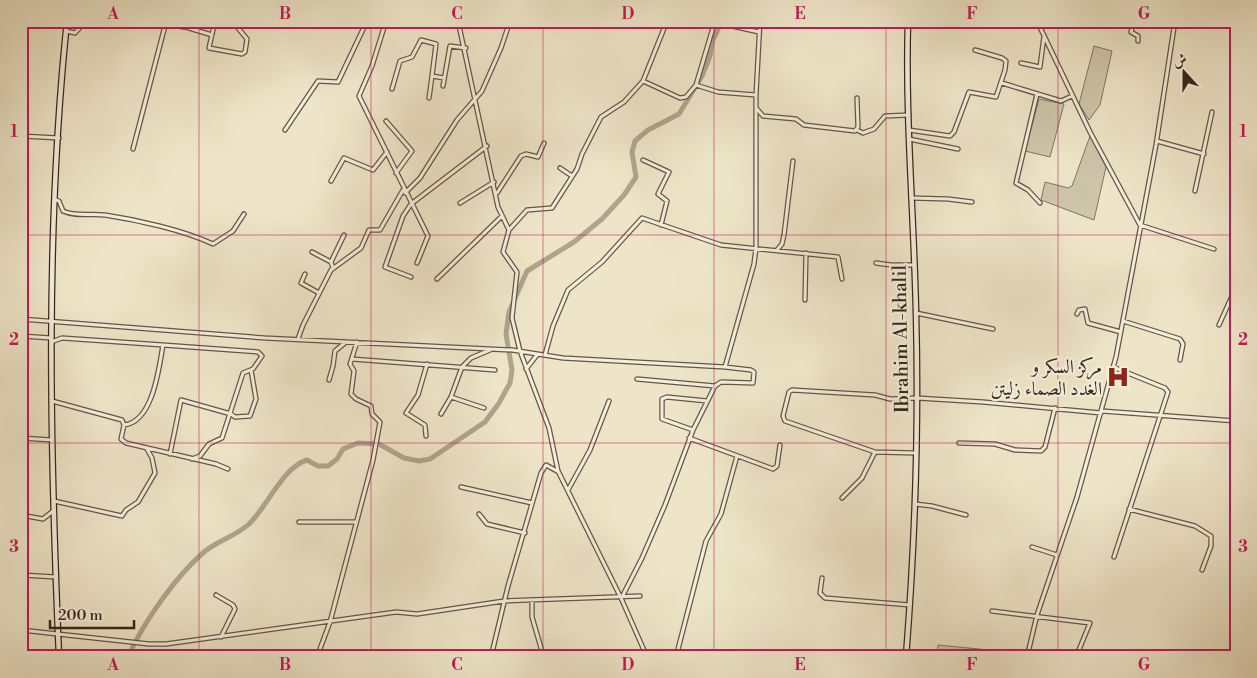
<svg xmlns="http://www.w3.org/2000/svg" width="1257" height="678" viewBox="0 0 1257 678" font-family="'Libre Bodoni',Amiri,serif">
  <rect width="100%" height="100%" fill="#eee5c8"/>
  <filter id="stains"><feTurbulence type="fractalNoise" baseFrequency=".004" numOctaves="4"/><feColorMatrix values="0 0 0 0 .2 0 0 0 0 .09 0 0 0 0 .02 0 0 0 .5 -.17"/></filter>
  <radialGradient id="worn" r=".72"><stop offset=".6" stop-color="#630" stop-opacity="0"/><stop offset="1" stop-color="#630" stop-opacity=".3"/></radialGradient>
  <path fill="#cec5aa" stroke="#807662" d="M1094,46L1112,51L1100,105L1089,120L1079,104Z
    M1039,99L1064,104L1050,157L1025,151Z
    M1090,136L1106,167L1094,220L1041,200L1045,182L1068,188L1072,186Z
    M938,645L999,651L997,657H910V653L937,654Z"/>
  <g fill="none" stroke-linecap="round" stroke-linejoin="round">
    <path stroke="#aea58d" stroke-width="5" d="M128,657C143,623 175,577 204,552C217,541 236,536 249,524C268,506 282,468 307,460L318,466H328L337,459L343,449L358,443L379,444L404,458L419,461L430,459L485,422L499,403L510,383L512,370L506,334L509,312L527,271L574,242L602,219L624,195L636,177L632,152L635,141L648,130L679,114L702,76L710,56L712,42L722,21"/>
    <defs>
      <path id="street" d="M166,21L212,35
        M215,21L209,48L242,54L245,52L247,39L238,28L240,21
        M386,21L372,66L359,96L428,236L417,263
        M458,21L498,207L509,230
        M715,21L696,85L718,92L756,95
        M1037,21L1090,132L1140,225L1214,249
        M1134,21L1131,32L1138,36V41
        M1178,21L1206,24L1219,21
        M714,22L759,32
        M182,27L183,21
        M66,31L75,33L86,21
        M1021,63L1040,67L1044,36
        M643,81L680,98L686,97L696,85
        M1002,83L1061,101L1072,96
        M443,86L450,46L466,48
        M392,89L400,61L412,57L421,40L436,44L432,76L444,78
        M1037,94L1016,183L1028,190L1040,203
        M429,98L432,76
        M757,109L763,116L796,119L804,125L855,131L858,127L857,98
        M386,121L412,151L396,173
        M285,130L318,81L338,82L367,21
        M857,130L863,133L874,129L885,116L909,115
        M909,130L950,136L954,132L969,92L996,97L1005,70L1006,61L1002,58L975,50
        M21,136L59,138
        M909,139L958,149
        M1157,141L1204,154
        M133,149L166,22
        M643,160L669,172L658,194L667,201L661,225
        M560,168L572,176
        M331,181L344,158L373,170L387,152
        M1195,191L1212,112
        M405,193L420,178L457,120L482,91L501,48L510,21
        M497,193L521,156L526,154L538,157L544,143
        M911,198L948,199L972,202
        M56,200L59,201L63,211C76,217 91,213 105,215C138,220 183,230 213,244L233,231L244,214
        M460,203L494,182
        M777,250L782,244L784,235L793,161
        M312,252L331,262
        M876,263L891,265H914
        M333,268L331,262L344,235
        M305,274L301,283L319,293
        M411,277L385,267L403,216L411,204L487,146
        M437,279L502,216
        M805,300L806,253
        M916,313L993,329
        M1077,314L1079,310L1085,309L1088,323L1121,332
        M21,319L265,338L512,350L563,358L725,367
        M1123,321L1180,339L1183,344L1180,360
        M1219,325L1236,287
        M21,336L51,338
        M298,339L303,325L331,270L361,248L369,230H380L403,190
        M51,342L62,338L163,345C159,368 153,422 124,425
        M163,345L258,352L262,356L253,369L243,373L222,438L209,444L200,456L192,459
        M545,355L553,326L568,290L602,262L642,218L721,245L838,257L842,279
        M352,359L495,370
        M1113,367L1165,388L1168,392L1114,557
        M526,369L537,355
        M637,379L715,386L721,382L753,383L754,372L751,370L725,367L754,264L756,248V95L760,21
        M329,380L333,366L335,351L346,342
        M451,397L484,408
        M52,401L122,420L124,425L121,439L126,443L216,464L228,469
        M1102,411L1236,421
        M441,414L451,397L462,367L471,358L490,350
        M693,430L662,419V399L667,397L707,401
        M426,436L425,425L406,413L418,395L427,364
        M21,438L52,440
        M689,438L773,469L777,466L780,445
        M959,443L995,444L1015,450L1041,451L1045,447L1055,408
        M915,453L875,452L785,421L783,416L789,392L792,390L875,395L890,399L917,398L983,402L1101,413
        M170,454L181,400L231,414L235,417L250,416L256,399L251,370
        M461,487L532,503
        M568,490L590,450L609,401
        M842,498L862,478L875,452
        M54,501L122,516L126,510L138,502L155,473L152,458L147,449
        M915,504L932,506L966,515
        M1129,509L1195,526L1211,536V546L1202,570
        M479,514L487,524L525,533
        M21,515L43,519L53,511
        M299,522H355
        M1032,547L1057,555
        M21,575L56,577
        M822,578L820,593L825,598L910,605
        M216,595L233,605L235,609L221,637
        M622,597L642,558L665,505L693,430L715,386
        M532,600V617L541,648
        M992,611L1090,623L1076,657
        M21,630L149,644H166L396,612L417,614L504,601L640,596
        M317,657L330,622L373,460L380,422L372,414L371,406L356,399L351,394L354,371L350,364L357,342
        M491,657L508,586L541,473L546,465L557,471
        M647,657L621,598L558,471L549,428L520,351L512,318L517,272L503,252L509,230L527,210L552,208L577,169L582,154L601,117L624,102L643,81L667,21
        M676,657L706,541L721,514L737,456
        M1027,657L1037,615L1077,497L1116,357L1156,145L1175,21"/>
      <path id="secondary" d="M59,657C50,445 45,232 67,21
        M906,657C915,542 919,427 916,313C914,215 905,118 908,21"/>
      <path id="highway" d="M1233,21L1236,24"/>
    </defs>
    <use href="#street" stroke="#625746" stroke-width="5.5"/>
    <use href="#secondary" stroke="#33281a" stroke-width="7"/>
    <use href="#highway" stroke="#33281a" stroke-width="9"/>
    <use href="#street" stroke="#f4eedb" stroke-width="3"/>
    <use href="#secondary" stroke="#f4eedb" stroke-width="4.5"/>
    <use href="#highway" stroke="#eee5c8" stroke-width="6"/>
  </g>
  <path fill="none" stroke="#c2185b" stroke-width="1" stroke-opacity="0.55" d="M199,21V657M371,21V657M543,21V657M714,21V657M886,21V657M1058,21V657M21,235H1236M21,443H1236"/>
  <defs>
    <symbol id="hospital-bare" viewBox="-9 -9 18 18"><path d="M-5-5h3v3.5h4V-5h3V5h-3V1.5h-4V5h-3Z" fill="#8f2418" stroke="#f4eedb" stroke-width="2.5" paint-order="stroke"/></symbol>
  </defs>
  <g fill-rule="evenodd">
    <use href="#hospital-bare" x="1102" y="361" width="32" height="32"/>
  </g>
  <g text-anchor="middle" stroke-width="4.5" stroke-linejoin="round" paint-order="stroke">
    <g font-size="19" fill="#33281a" stroke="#f4eedb">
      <text transform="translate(900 339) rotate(-91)" y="7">Ibrahim Al-khalil</text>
    </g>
    <g font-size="19" fill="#33281a" stroke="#f4eedb" text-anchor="end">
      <text x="1102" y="373">مركز السكر و<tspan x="1102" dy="22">الغدد الصماء زليتن</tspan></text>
    </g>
  </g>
  <rect width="1257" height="678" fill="none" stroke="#eee5c8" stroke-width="55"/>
  <g transform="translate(1184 72) rotate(339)" stroke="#f4eedb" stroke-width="4" paint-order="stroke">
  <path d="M0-4L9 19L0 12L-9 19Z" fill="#33281a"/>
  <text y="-8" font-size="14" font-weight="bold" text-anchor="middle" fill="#33281a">ش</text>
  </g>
  <path d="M50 620v8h84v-8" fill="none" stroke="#33281a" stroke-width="2.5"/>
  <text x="58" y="620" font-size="15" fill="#33281a" stroke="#f4eedb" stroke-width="4" paint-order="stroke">200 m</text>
  <rect x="28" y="28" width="1202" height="622" fill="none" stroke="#c2185b" stroke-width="2"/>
  <g font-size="16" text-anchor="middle" font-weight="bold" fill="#c2185b">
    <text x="113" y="19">A</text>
    <text x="285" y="19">B</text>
    <text x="457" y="19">C</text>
    <text x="628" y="19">D</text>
    <text x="800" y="19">E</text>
    <text x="972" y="19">F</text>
    <text x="1144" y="19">G</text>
    <text x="14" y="137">1</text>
    <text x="1243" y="137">1</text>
    <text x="14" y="345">2</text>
    <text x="1243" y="345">2</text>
    <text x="14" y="552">3</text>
    <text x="1243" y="552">3</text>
    <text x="113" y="670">A</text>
    <text x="285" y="670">B</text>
    <text x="457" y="670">C</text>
    <text x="628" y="670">D</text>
    <text x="800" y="670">E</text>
    <text x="972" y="670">F</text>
    <text x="1144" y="670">G</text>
  </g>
  <rect width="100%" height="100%" filter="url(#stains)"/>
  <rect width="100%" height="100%" fill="url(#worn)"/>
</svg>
